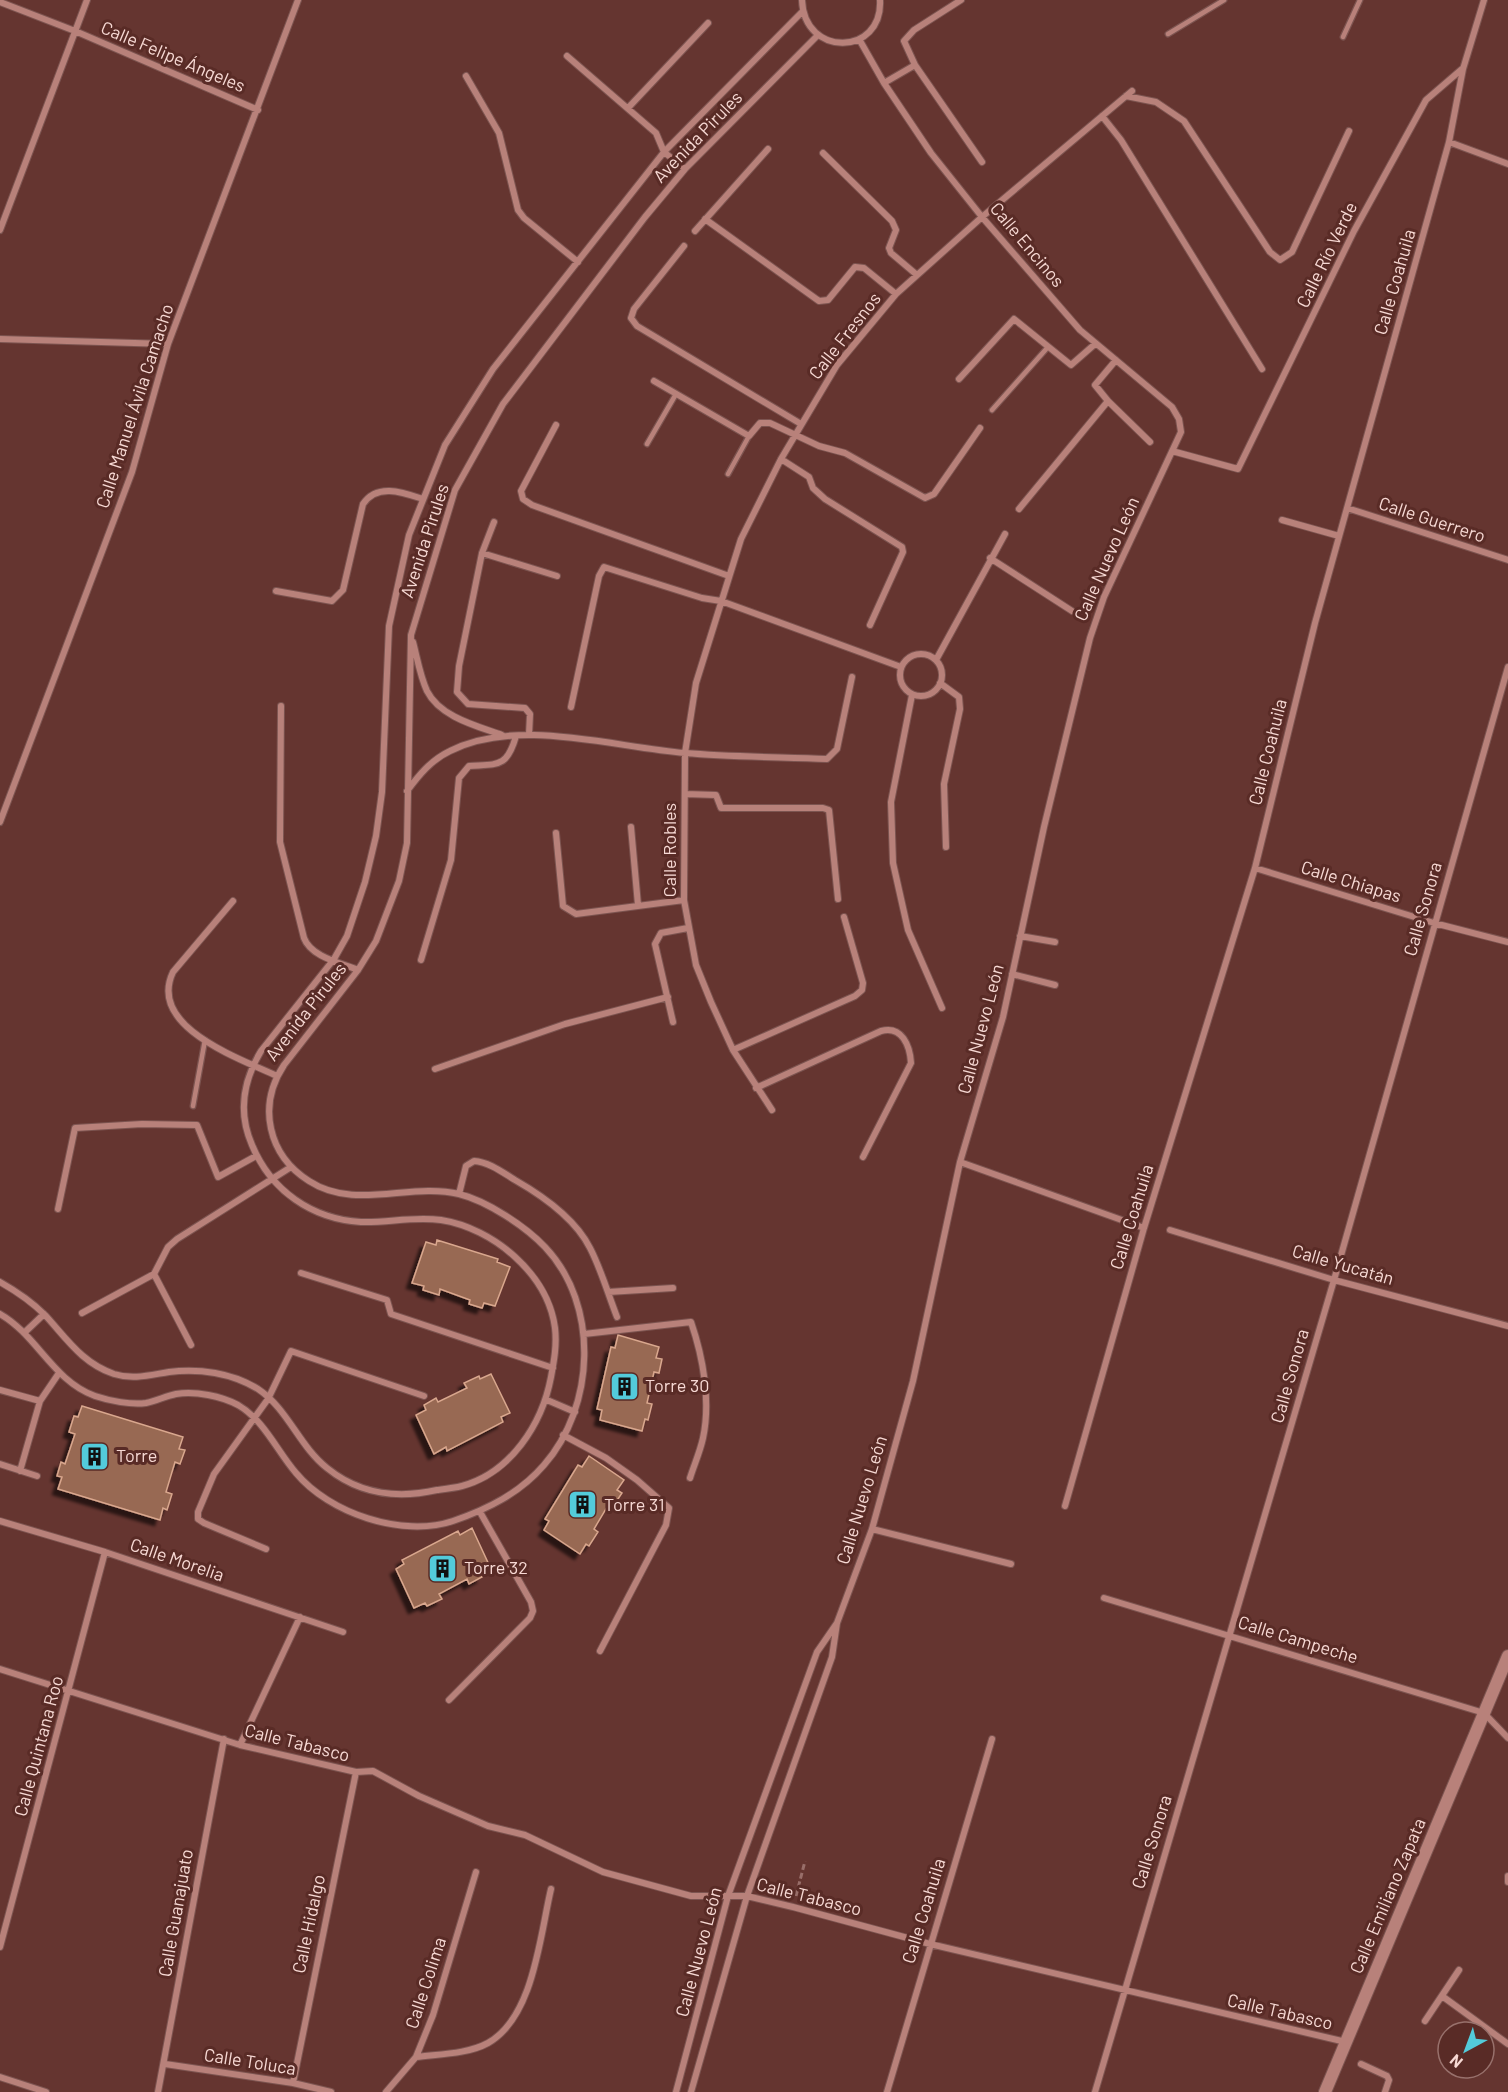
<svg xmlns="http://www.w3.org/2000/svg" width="1508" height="2092" viewBox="0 0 1508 2092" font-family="Barlow,sans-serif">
  <defs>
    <filter id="shadow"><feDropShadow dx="-5.5" dy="5.5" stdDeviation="1.5" flood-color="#0009"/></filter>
  </defs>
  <rect width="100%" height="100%" fill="#653530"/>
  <path fill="#986952" stroke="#d9a78e" stroke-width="1.5" filter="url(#shadow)" d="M437,1240L498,1259L497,1262L510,1267L495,1306L484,1303L482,1308L469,1304L470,1300L440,1289L439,1295L423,1290L424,1286L412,1283L426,1242L436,1245Z
    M618,1335L659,1347L656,1358L662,1359L659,1373L654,1372L647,1403L652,1404L648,1420L645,1419L642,1431L600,1420L602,1410L597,1409L611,1347L615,1348Z
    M491,1374L510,1413L501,1417L503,1422L447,1451L446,1447L434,1454L416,1415L426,1410L424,1405L436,1398L438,1402L467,1388L464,1383L479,1376L480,1379Z
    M82,1406L183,1437L179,1449L185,1450L180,1464L175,1462L166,1492L172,1494L167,1510L163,1508L160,1520L58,1489L62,1477L57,1476L61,1462L65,1464L75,1434L69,1432L74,1416L78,1417Z
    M589,1456L624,1480L617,1490L622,1493L614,1505L610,1502L594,1529L598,1532L589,1546L586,1544L580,1554L544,1530L549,1521L545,1519L578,1465L582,1467Z
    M472,1528L490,1567L479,1572L482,1577L469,1584L467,1579L439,1594L442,1599L427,1606L425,1603L414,1608L396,1569L404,1564L402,1560L458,1531L460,1535Z"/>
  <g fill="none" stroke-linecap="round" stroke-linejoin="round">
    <defs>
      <path id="lane" d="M1168,34L1224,0
        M1343,37L1360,0
        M992,410L1048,347
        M647,444L676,394
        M728,474L749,436
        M193,1106L205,1040"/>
      <path id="street" d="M802,0C804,58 883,56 880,0
        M961,0L914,30L904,41L915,65L982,162
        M0,2L75,31L258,110
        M567,56L656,133L664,152L685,169
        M466,76L499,133L518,210L524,218L578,262
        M884,83L915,65
        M1126,96L1156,102L1184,121L1270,252L1280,260L1292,252L1349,131
        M628,108L708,23
        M1102,116L1121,140L1262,369
        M1449,142L1508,164
        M823,153L892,221L896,230L889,248L891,253L917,275
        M705,219L819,301L828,300L855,267L864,268L896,294
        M0,230L87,0
        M695,231L768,149
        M684,246L634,309L631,318L637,326L801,424
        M0,339L168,344
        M1116,360L1095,385L1108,401L1150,442
        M959,379L1014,319L1071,365L1095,344
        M654,381L749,436L760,423H770L819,446L845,453L925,498L934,494L980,428
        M556,425L521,491L523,499L532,505L729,576
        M1172,451L1238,469L1354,231L1426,100L1462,69
        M781,459L809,477L813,488L825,499L902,547L903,552L870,625
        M1347,508L1508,560
        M1019,509L1108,401
        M1282,520L1339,536
        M494,522L482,553L459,666L457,692L468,704L525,708L530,714L529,735
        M482,553L557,576
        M990,558L1072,611
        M276,591L332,601L343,590L363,504C377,483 402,492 423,499
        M413,642C417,657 420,676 427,691C440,717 477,726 502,735
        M900 675a21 21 0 1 1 42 0a21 21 0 1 1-42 0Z
        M936,660L1005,534
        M940,683L959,697L960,709L944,784L946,847
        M912,695L891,802L893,863L908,930L942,1008
        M281,706L280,842L304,938C311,957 341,963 358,970
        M571,707L599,576L604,567L702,598L721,601L901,667
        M407,791C419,775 431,760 450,751C517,717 612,747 685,753C732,757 779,757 827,759L837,749L852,677
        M685,794L716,795L721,808H823L829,810L838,899
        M0,822L132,472L168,344L298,0
        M631,827L638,905
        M556,833L563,906L576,914L684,900
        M1255,868L1434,923L1508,942
        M233,901L173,972C147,1027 239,1058 277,1076
        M1020,936L1055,942
        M421,960L451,860L459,778L469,766C498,764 507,768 516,736
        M1012,974L1055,985
        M673,1022L655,944L661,933L688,928
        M733,1050L855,996L862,990L863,983L844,917
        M435,1069L565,1024L668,997
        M756,1088L881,1031C902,1025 910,1046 911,1063L863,1157
        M772,1110L733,1050L711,1002L696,965L684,900L685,753L696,683L741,539L781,459L837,365L896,294L982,217L1132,91
        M960,1162L1144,1228
        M459,1194L466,1166L474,1161C489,1162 502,1172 515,1180C543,1196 575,1218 590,1248C601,1269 608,1294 617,1317
        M58,1209L75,1128L142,1124L197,1125L218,1177L256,1156
        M1170,1230L1334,1280L1508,1326
        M301,1273L387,1300L391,1314L553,1368
        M154,1274L191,1345
        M0,1282C16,1291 32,1302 45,1315C67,1339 82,1363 114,1374C133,1380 150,1375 169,1372C199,1368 232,1373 258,1389C288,1409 299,1446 327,1468C359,1494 397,1499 437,1490C445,1489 454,1488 462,1486C510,1473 542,1425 551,1377C554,1361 557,1345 555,1328C548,1274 493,1228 441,1220C413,1216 388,1223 361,1222C312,1219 271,1191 252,1145C238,1113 243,1081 261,1051L334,959L347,936L365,882L376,836L382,792L389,626L409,535L445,445L493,369L664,152L802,12
        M608,1292L673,1288
        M82,1313L154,1274L168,1247L177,1239L291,1167
        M0,1314C37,1335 53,1381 95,1396C110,1401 131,1405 146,1403C156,1401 166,1396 176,1394C196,1391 221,1396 238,1405C264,1420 277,1451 296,1473C329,1513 402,1538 453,1521C488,1509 520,1493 544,1465C595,1407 600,1305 545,1247C525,1226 487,1201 459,1194C410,1182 355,1211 309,1181C268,1155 257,1106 284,1065L358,970L376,941L399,881L407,843L411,635L455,490L503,404L645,217L685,169L818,35
        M24,1333L44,1314
        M584,1334L691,1322C703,1357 711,1401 703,1438C700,1452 694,1465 690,1478
        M0,1390L40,1401
        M547,1400L575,1412
        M563,1435L606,1458L637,1480L669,1508L666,1525L600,1651
        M0,1464L37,1476
        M20,1471L40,1401L59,1373
        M1065,1506L1144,1228L1255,868L1315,623L1449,142L1463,69L1484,0
        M0,1521L105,1552L343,1632
        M872,1529L1011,1564
        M266,1549L204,1523L198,1519V1512L214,1474L268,1399L291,1351L424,1396
        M1104,1598L1484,1713L1508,1738
        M0,1669L240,1745L356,1772L373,1771L419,1796L488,1826L525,1835L603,1872L691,1896H747L793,1907L930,1944L1346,2042
        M449,1700L530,1618L533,1611L531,1602L480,1512
        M240,1745L300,1617
        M1508,1876V1882
        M0,1947L105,1552
        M1442,1996L1508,2044
        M1425,2021L1459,1970
        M416,2057C439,2054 468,2054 488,2043C534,2017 540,1935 551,1889
        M165,2064L293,2083L331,2092
        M1361,2064L1387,2076L1389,2080L1385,2092
        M0,2077L46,2092
        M293,2083L356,1772
        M158,2092L224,1739
        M386,2092L416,2057L433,2015L476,1872
        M676,2092L728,1896L817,1652L837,1623
        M691,2092L747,1896L832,1657L837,1623L872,1529L913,1381L960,1162L1003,1017L1044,827L1090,638L1104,597L1181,432L1179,419L1172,407L1080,330L982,217L931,153L884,83L859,39
        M887,2092L992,1739
        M1095,2092L1334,1280L1508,667"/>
      <path id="secondary" d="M1325,2092L1508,1656"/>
    </defs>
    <use href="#lane" stroke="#7c5450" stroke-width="7"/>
    <use href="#street" stroke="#7c5450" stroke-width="8"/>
    <use href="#secondary" stroke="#7c5450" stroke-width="14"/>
    <path stroke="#986e69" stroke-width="3" stroke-dasharray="6 3" stroke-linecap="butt" d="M796,1896L805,1861"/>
    <use href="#lane" stroke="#b8817a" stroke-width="4.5"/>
    <use href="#street" stroke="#b8817a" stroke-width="6"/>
    <use href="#secondary" stroke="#b8817a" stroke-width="12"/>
  </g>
  <defs>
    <symbol id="building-square" viewBox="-11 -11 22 22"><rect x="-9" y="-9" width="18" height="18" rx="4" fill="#53cbda" stroke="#592b26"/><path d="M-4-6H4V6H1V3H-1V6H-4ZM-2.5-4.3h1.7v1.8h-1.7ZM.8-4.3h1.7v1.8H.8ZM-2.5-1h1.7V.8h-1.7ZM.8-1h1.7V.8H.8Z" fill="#111"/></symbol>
  </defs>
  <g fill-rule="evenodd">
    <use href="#building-square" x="608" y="1370" width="33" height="33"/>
    <use href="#building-square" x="78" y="1440" width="33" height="33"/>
    <use href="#building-square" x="566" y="1488" width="33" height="33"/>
    <use href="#building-square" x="426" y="1552" width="33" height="33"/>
  </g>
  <g text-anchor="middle" stroke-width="6" stroke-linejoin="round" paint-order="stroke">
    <g font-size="18" fill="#f7d9d4" stroke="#592b26">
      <text transform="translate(173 57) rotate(23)" y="6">Calle Felipe Ángeles</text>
      <text transform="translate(698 137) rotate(-46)" y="6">Avenida Pirules</text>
      <text transform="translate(1027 245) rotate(50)" y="6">Calle Encinos</text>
      <text transform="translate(1327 255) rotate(-64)" y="6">Calle Río Verde</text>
      <text transform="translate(1395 282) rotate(-74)" y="6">Calle Coahuila</text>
      <text transform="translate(845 336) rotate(-52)" y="6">Calle Fresnos</text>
      <text transform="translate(135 406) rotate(-72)" y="6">Calle Manuel Ávila Camacho</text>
      <text transform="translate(1432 520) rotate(18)" y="6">Calle Guerrero</text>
      <text transform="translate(425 541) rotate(-72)" y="6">Avenida Pirules</text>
      <text transform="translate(1107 559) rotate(-66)" y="6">Calle Nuevo León</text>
      <text transform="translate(1268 752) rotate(-76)" y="6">Calle Coahuila</text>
      <text transform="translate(670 850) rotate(-90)" y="6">Calle Robles</text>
      <text transform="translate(1351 882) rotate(17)" y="6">Calle Chiapas</text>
      <text transform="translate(1423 909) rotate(-74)" y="6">Calle Sonora</text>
      <text transform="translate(306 1012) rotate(-52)" y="6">Avenida Pirules</text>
      <text transform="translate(981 1029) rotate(-75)" y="6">Calle Nuevo León</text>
      <text transform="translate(1132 1217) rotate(-73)" y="6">Calle Coahuila</text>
      <text transform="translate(1343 1265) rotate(16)" y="6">Calle Yucatán</text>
      <text transform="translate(1290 1376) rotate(-74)" y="6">Calle Sonora</text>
      <text transform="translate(862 1500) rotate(-73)" y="6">Calle Nuevo León</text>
      <text transform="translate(177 1560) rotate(19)" y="6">Calle Morelia</text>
      <text transform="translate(1298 1640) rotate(17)" y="6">Calle Campeche</text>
      <text transform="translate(297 1743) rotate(14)" y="6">Calle Tabasco</text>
      <text transform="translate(39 1746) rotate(-75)" y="6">Calle Quintana Roo</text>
      <text transform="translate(1152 1842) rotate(-73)" y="6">Calle Sonora</text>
      <text transform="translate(1388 1896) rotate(-67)" y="6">Calle Emiliano Zapata</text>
      <text transform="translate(809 1897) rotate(14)" y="6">Calle Tabasco</text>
      <text transform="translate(924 1911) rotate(-73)" y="6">Calle Coahuila</text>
      <text transform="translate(176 1913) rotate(-80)" y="6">Calle Guanajuato</text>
      <text transform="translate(309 1924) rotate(-78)" y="6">Calle Hidalgo</text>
      <text transform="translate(699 1952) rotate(-75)" y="6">Calle Nuevo León</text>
      <text transform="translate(426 1983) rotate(-72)" y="6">Calle Colima</text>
      <text transform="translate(1280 2012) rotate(13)" y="6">Calle Tabasco</text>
      <text transform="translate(250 2062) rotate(9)" y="6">Calle Toluca</text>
    </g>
    <g font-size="18" fill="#f7d9d4" stroke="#592b26" text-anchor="start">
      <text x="645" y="1392">Torre 30</text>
      <text x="116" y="1462">Torre</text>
      <text x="604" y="1511">Torre 31</text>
      <text x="464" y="1574">Torre 32</text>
    </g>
  </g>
  <g transform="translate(1466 2050) rotate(221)"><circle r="28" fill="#592b26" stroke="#98716c" stroke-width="1.5"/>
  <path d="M0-4.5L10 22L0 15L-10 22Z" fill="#53cbda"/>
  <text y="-9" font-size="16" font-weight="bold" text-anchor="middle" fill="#f7d9d4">N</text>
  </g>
</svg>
